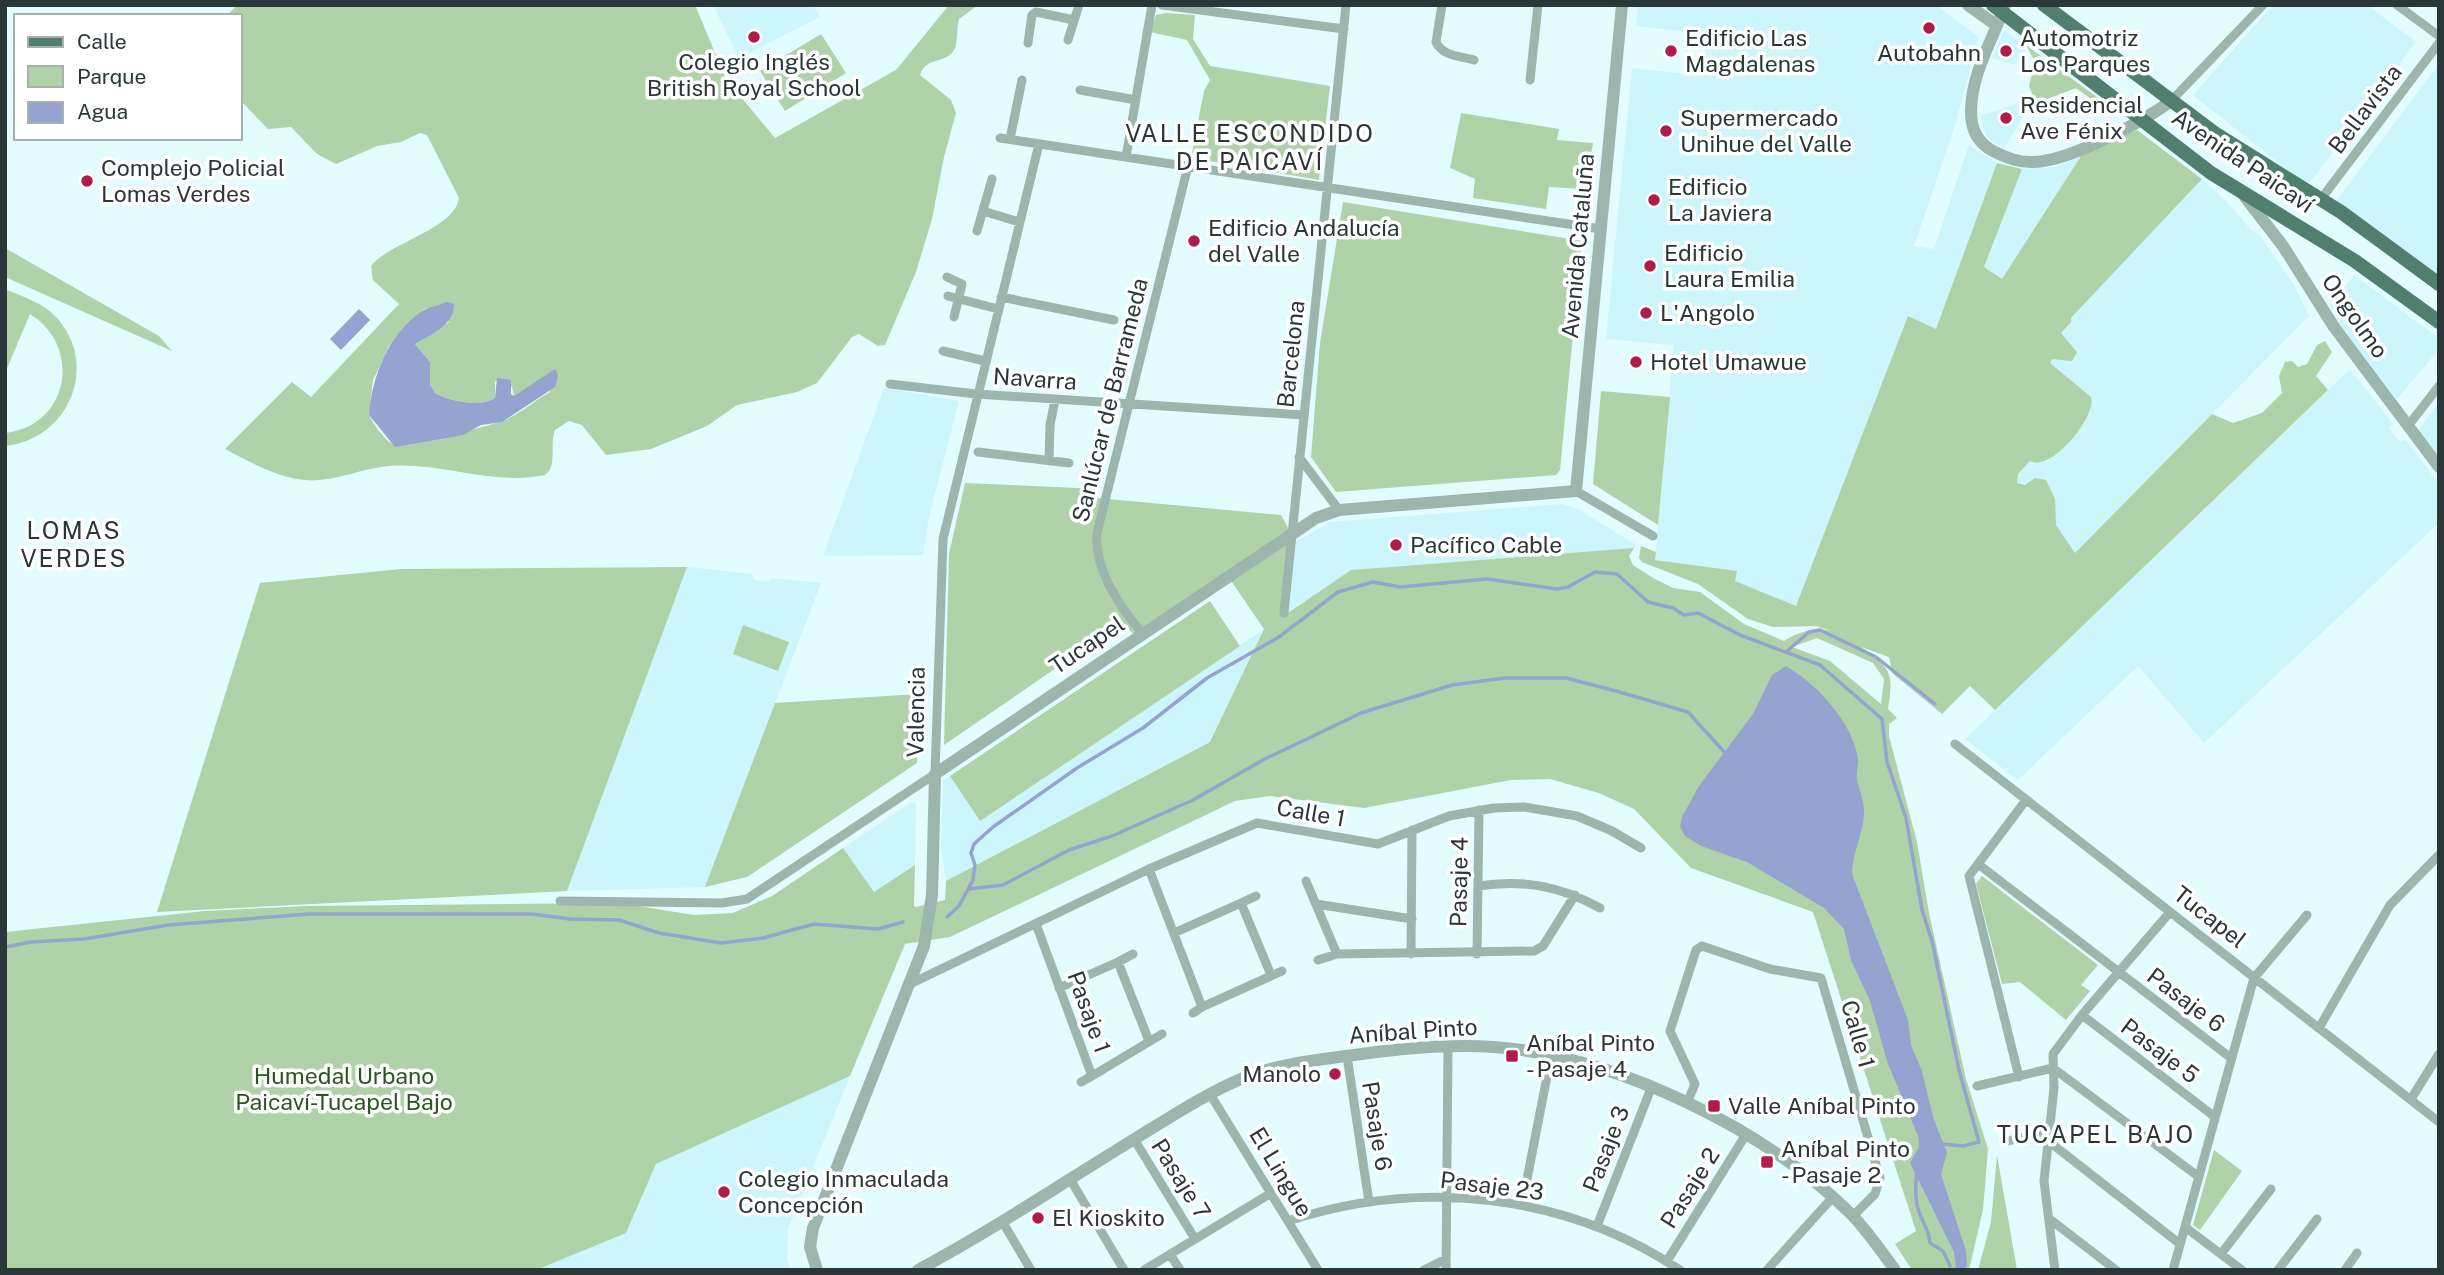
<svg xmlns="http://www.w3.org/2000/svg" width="2444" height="1275" viewBox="0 0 2444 1275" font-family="'Public Sans',sans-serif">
  <rect width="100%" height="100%" fill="#e3fcff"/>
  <path fill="#ccf6fb" d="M713,5H813L820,17L739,58Z
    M1638,5H1936L1979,37L1954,128L1914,246L1934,249L1969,145L1997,163L1936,329L1908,317L1796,606L1735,581L1736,571L1655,560L1674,345L1606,339L1632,68L1703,76L1707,34L1636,26Z
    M2273,5H2367L2416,42L2310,182L2300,180L2193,95Z
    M2004,30L2026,45L2016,65L1992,58Z
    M2439,64V276L2335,202Z
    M2034,98L2004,148L1987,138L1980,116Z
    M2081,156L2002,280L1984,268L2022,169L2055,167Z
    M2202,179L2227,202L2251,230L2259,234L2294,285L2309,316L2064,564L2011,481L2038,353Z
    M2354,275L2439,338V349L2397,399L2341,327L2330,306Z
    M2350,369L2393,424L2389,428L2399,441L2406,440L2439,484V523L2204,743L2138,666L2018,780L1965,739Z
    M884,388L959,401L929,516L923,555L823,556Z
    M2439,402V460L2419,433L2420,428Z
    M1562,504L1576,508L1635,544L1634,548L1351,570L1289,612L1296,542L1330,522Z
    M687,567L752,574L755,580L767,582L772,578L821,583L705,887L567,891Z
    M1264,629L1211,741L946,881L941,847L943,781L950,776L981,820Z
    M911,802L916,804L915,865L874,892L843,848Z
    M850,1076L788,1229L787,1260L791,1270H536L626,1233L656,1164Z"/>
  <path fill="#b0d2a8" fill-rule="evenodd" d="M237,5H695L726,79L775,138L896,70L949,5H978L959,19C956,29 959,46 952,53C941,64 926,57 920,75L951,100L956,113L944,157L932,219L916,272L885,345L878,346L859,334L852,337L817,383L797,392L737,405L707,426L651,449L606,455L582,425L569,421L555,430C549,445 558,466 545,475C492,486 442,462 389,466C362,468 332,483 305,480C276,477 250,462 225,449L292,382L311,397L399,304L373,280L371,266C388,243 455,229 459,198L427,135L420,133L401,142L377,146L336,164L317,154L291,127L268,129L240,100V16H227ZM438,307L449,322L415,344L430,362V384L435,393C449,401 481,408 495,398V381L512,387L514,396L541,380L550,392C534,401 520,414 503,421C488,426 404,448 393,444C385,441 373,423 369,415L373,380L389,347L424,309Z
    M1166,13L1195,15L1193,39L1210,66L1330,86L1319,180L1191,158L1204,91L1210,80L1187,40L1150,32L1156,15Z
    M821,34L846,73L785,111L760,71Z
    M2026,45L2101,100L2095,102L2076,88L2047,99L2034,98L2029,86L2035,62Z
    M1461,113L1559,129L1557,140L1593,143L1585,189L1549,187L1546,209L1473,198L1475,179L1450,168Z
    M2137,130L2202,179L2071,318V322L2061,333L2077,352L2072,361L2052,359L2050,363L2091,397C2097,416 2052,472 2030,461L2018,474L2017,483L2025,485L2035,478L2046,480L2055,499L2056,525L2075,553L2212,414L2233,423L2262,413L2282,393L2279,376L2285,362L2292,361L2298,367L2307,364L2317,345L2325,341L2332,352L2316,376L2328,390L1995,710L1970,686L1942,714L1892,673L1889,657L1861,647C1891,669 1894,671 1888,709L1897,718L1889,724V736L1917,842L1929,913L1966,1079L1988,1149L1983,1210L1969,1270H1912L1895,1244L1916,1231L1813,912L1691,868L1634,809L1599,793L1550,779L1511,780L1364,808L1270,796L1235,801L950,937L905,944L850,1076L656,1164L626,1233L536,1270H5V932L205,911L307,906L619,903L694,915L733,913L772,896L843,848L874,892L915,865L914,906L916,907L945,900L946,881L1210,742L1264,629L1227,575L1136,637L1123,623L1120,624L944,745L949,554L965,483L1099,489L1097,498L1281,515L1291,533L1282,617L1351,570L1634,548L1629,556L1633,565L1653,578L1673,588L1700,592L1744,624L1784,641C1798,632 1815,627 1831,631L1816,626L1773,627L1748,619L1698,584L1642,562L1639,558L1641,546L1656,552L1655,560L1737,571L1735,581L1796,606L1908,316L1936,329L1997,163L2022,169L1984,267L2002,279L2081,156ZM1817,638L1873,663L1884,679L1881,704L1830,661L1792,647Z
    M1343,202L1582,241L1560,470L1556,475L1336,492L1311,457L1320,343Z
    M5,248L159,336L172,351L5,277Z
    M5,289C24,297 43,303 57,318C100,366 68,440 5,446V433C69,426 83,347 30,314L5,373Z
    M1601,391L1670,397L1658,525L1593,484Z
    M687,567L567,891L157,912L260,583L401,569Z
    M1210,601L1240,646L980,821L950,776Z
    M743,625L789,642L778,671L733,654Z
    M919,694L917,763L747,877L705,887L775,703Z
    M1982,876L2098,965L2081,985L2090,991L2066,1020L2020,982L2002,984L1976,884Z
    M2214,1150L2242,1171L2200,1230L2193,1225Z
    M1997,1155L2017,1270H1978L1991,1222Z"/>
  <path fill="#94a3d0" d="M447,302L454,304C454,326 431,334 415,344L430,362V384L435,393C449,401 481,408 495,398L497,378L511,380V394L514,396L555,369L558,375L555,387L502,422L481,425L463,435L395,447L369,415C372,376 388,335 422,311C428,307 439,306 447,302Z
    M359,309L370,320L341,350L330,339Z
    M1786,666C1817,684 1852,722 1858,758C1859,765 1856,772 1857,780C1860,793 1865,802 1864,816C1862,836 1852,855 1852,874L1908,1020L1911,1045L1922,1071L1933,1117L1947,1153L1941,1174L1966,1251L1967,1266L1961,1270L1956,1268L1954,1252L1910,1163L1919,1147L1918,1136L1888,1064L1870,1001L1851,960L1844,929L1824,908L1747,862L1701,846L1685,836L1680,827L1682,817L1699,786L1753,714L1772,675Z"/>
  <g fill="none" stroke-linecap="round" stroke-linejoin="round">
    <path stroke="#94a3d0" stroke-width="3.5" d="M1786,652L1809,632L1820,630L1876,657L1935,704
      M969,889L1003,885L1069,850L1112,836L1193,800L1263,760L1361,713L1452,685L1505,678H1566L1616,691L1688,712L1727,755
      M947,917L959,906L973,880L975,865L971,853L974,844L993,827L1077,768L1143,728L1207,678L1279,637L1338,592L1373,582L1400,587L1487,579L1557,589L1568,587L1595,572L1617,574L1648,602L1673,608L1684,615L1698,613L1740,635L1820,665L1882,719L1887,762L1906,818L1922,910L1932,941L1959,1070L1979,1142L1963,1146L1942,1144
      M5,947L31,942L84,939L168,925L309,914H531L570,919L619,920L659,933L721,943L763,938L814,924L878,929L903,922
      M1917,1172C1915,1186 1915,1204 1921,1217C1925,1227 1929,1231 1930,1243L1943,1251L1950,1266"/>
    <path stroke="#9db6ad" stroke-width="9" d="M1162,5L1344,29
      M1442,5L1436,42C1442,56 1460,56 1474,60
      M2397,5L2439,36
      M1068,40L1079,5
      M1028,43L1032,15L1036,12L1074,20
      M1530,80L1538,5
      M1080,90L1136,100
      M2170,102L2263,5
      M1000,138L1601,229
      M1010,139L1022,80
      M1126,157L1152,5
      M2321,199L2439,43
      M983,211L1019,222
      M977,231L992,179
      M947,277L962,284L954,317
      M948,296L998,309
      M1001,297L1114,320
      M943,351L985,361
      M890,384L976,394L1304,415
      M2408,426L2439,386
      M978,452L1069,463
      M1299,457L1339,510
      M1049,461L1050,425L1055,400
      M1576,491L1653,536
      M1284,613L1346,5
      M1142,633C1119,606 1094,569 1097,533L1188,166
      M1955,744L2439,1122
      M2026,800L1978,864L2231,1058
      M1978,864L1969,876L2019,1077
      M1149,869L1202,1007L1282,971
      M1306,881L1337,954
      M1478,886C1523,879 1560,886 1600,908
      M560,901L722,903L747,899L935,774L943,539L1039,144
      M1241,903L1256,896
      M1316,904L1412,919
      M1036,924L1092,1076L1162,1034
      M1174,933L1241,903L1271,975
      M1411,954L1412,830
      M1477,954L1479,810
      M1318,960L1337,954L1534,951L1543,946L1575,895
      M1118,962L1133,954
      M910,984L1149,869L1257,823L1378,844L1449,816L1494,808L1524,807L1577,816L1612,831L1641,848
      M1059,988L1118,962L1149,1041
      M1193,1013L1202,1007
      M2082,1015L2215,1117
      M2319,1028L2390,905L2439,855
      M1347,1056L1369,1202
      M1081,1082L1092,1076
      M1977,1086L2053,1068L2199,1177
      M1210,1094L1318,1270
      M2411,1099L2439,1054
      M1687,1103L1695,1084L1670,1031L1696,950L1702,946L1770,969L1821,978L1880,1178L1875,1194L1853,1216
      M1134,1139L1195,1239
      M2047,1140L2180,1244
      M2008,1141L2048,1131
      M1070,1179L1124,1270
      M1522,1205L1551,1056
      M2051,1220L2116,1270
      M1002,1221L1031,1270
      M1288,1221C1419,1178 1565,1193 1680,1270
      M1597,1226L1652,1086
      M2185,1227L2242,1270
      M1170,1254L1180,1270
      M2221,1254L2271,1189
      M1667,1261L1745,1136
      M1144,1270L1271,1193
      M1424,1270L1446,1259
      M1446,1270L1448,1046
      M1767,1270L1832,1198
      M2055,1270L2044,1181L2054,1088L2053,1054L2082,1015L2170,912
      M2173,1270L2254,978L2307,915
      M2278,1270L2317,1219
      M2345,1270L2357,1253"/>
    <path stroke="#9db6ad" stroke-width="12" d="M1968,5L1996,25
      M2005,5C1993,40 1971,73 1971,112C1971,130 1978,143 1993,151C2006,158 2019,163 2034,162C2070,161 2140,123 2170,102
      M2245,197L2283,246L2334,327L2439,467
      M817,1270L810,1247L813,1228L924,946L932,895L935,774L1316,518L1339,510L1576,491L1622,5
      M918,1270C993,1230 1064,1182 1136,1138C1171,1117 1205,1094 1243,1078C1280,1063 1322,1059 1362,1054C1406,1048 1450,1044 1494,1047C1616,1056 1763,1128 1850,1213C1867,1230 1881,1251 1895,1270"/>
    <path stroke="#507f70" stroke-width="14" d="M1993,5L2211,173L2355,261L2439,322
      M2044,5L2216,134L2341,212L2439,284"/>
  </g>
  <g fill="#ae1c4c" stroke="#fff" stroke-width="2.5">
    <circle cx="1929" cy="28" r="7"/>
    <circle cx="754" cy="37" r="7"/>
    <circle cx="1671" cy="51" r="7"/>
    <circle cx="2006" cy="51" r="7"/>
    <circle cx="2006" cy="118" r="7"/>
    <circle cx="1666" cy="131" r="7"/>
    <circle cx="87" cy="181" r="7"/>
    <circle cx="1654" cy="200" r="7"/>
    <circle cx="1194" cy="241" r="7"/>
    <circle cx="1650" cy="266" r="7"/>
    <circle cx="1646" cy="313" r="7"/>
    <circle cx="1636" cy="362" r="7"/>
    <circle cx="1396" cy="545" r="7"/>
    <rect x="1505" y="1049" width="14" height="14" rx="3.5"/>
    <circle cx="1335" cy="1074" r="7"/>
    <rect x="1707" y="1099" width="14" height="14" rx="3.5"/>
    <rect x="1760" y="1155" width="14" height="14" rx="3.5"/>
    <circle cx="724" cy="1192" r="7"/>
    <circle cx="1038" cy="1218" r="7"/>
  </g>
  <g text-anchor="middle" stroke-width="7" stroke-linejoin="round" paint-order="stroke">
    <g font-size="23" fill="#2a3738" stroke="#fff" text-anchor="start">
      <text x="1685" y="46">Edificio Las<tspan x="1685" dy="26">Magdalenas</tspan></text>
      <text x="2020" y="46">Automotriz<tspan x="2020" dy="26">Los Parques</tspan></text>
      <text x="1929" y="61" text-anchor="middle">Autobahn</text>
      <text x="754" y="70" text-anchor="middle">Colegio Inglés<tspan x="754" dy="26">British Royal School</tspan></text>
      <text x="2020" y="113">Residencial<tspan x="2020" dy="26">Ave Fénix</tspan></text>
      <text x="1680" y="126">Supermercado<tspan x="1680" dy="26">Unihue del Valle</tspan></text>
      <text x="101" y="176">Complejo Policial<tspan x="101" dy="26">Lomas Verdes</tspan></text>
      <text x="1668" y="195">Edificio<tspan x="1668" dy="26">La Javiera</tspan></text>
      <text x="1208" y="236">Edificio Andalucía<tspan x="1208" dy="26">del Valle</tspan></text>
      <text x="1664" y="261">Edificio<tspan x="1664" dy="26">Laura Emilia</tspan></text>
      <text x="1660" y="321">L'Angolo</text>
      <text x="1650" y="370">Hotel Umawue</text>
      <text x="1410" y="553">Pacífico Cable</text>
      <text x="1526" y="1051">Aníbal Pinto<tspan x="1526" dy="26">- Pasaje 4</tspan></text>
      <text x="1321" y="1082" text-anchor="end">Manolo</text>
      <text x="1728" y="1114">Valle Aníbal Pinto</text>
      <text x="1781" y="1157">Aníbal Pinto<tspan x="1781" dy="26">- Pasaje 2</tspan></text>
      <text x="738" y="1187">Colegio Inmaculada<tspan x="738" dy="26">Concepción</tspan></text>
      <text x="1052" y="1226">El Kioskito</text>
    </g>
    <g font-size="23" fill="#2a3738" stroke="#fff">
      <text transform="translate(2365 109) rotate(-53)" y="8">Bellavista</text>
      <text transform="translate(2243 161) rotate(34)" y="8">Avenida Paicaví</text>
      <text transform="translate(1578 246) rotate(-85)" y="8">Avenida Cataluña</text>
      <text transform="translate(2355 316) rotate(55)" y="8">Ongolmo</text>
      <text transform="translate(1291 354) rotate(-84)" y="8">Barcelona</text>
      <text transform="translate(1035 379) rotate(4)" y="8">Navarra</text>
      <text transform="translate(1110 400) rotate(-76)" y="8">Sanlúcar de Barrameda</text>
      <text transform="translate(1087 645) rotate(-34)" y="8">Tucapel</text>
      <text transform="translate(916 712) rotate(-89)" y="8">Valencia</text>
      <text transform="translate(1311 813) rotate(10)" y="8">Calle 1</text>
      <text transform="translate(1459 882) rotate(-89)" y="8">Pasaje 4</text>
      <text transform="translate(2210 917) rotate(38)" y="8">Tucapel</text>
      <text transform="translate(2186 1000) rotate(37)" y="8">Pasaje 6</text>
      <text transform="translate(1089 1012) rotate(70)" y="8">Pasaje 1</text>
      <text transform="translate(1413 1031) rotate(-4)" y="8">Aníbal Pinto</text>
      <text transform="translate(1858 1034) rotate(74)" y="8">Calle 1</text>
      <text transform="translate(2160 1051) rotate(37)" y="8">Pasaje 5</text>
      <text transform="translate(1377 1126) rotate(81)" y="8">Pasaje 6</text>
      <text transform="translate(1606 1149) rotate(-69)" y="8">Pasaje 3</text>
      <text transform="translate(1281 1172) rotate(59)" y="8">El Lingue</text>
      <text transform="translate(1181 1179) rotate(58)" y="8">Pasaje 7</text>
      <text transform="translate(1492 1186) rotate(7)" y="8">Pasaje 23</text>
      <text transform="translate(1690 1188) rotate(-58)" y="8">Pasaje 2</text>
    </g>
    <g font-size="23" fill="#29551e" stroke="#fff">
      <text x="344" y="1084">Humedal Urbano<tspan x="344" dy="26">Paicaví-Tucapel Bajo</tspan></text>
    </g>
    <g font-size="24" letter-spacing="2" fill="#2a3738" stroke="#fff">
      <text x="1250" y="142">VALLE ESCONDIDO<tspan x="1250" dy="28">DE PAICAVÍ</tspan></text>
      <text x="74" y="539">LOMAS<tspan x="74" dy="28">VERDES</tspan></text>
      <text x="2096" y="1143">TUCAPEL BAJO</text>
    </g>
  </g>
  <rect width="2444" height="1275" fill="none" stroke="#2a3738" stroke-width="14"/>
  <rect x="14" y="14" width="228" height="126" fill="#ffffff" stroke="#aaafaf" stroke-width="2"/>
  <rect x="28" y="37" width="35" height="10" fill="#507f70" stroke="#aaafaf" stroke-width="2"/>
  <text x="77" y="49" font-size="21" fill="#2a3738">Calle</text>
  <rect x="28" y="66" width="35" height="21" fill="#b0d2a8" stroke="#aaafaf" stroke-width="2"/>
  <text x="77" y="84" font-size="21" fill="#2a3738">Parque</text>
  <rect x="28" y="102" width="35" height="21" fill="#94a3d0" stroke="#aaafaf" stroke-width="2"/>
  <text x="77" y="119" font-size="21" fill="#2a3738">Agua</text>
</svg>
